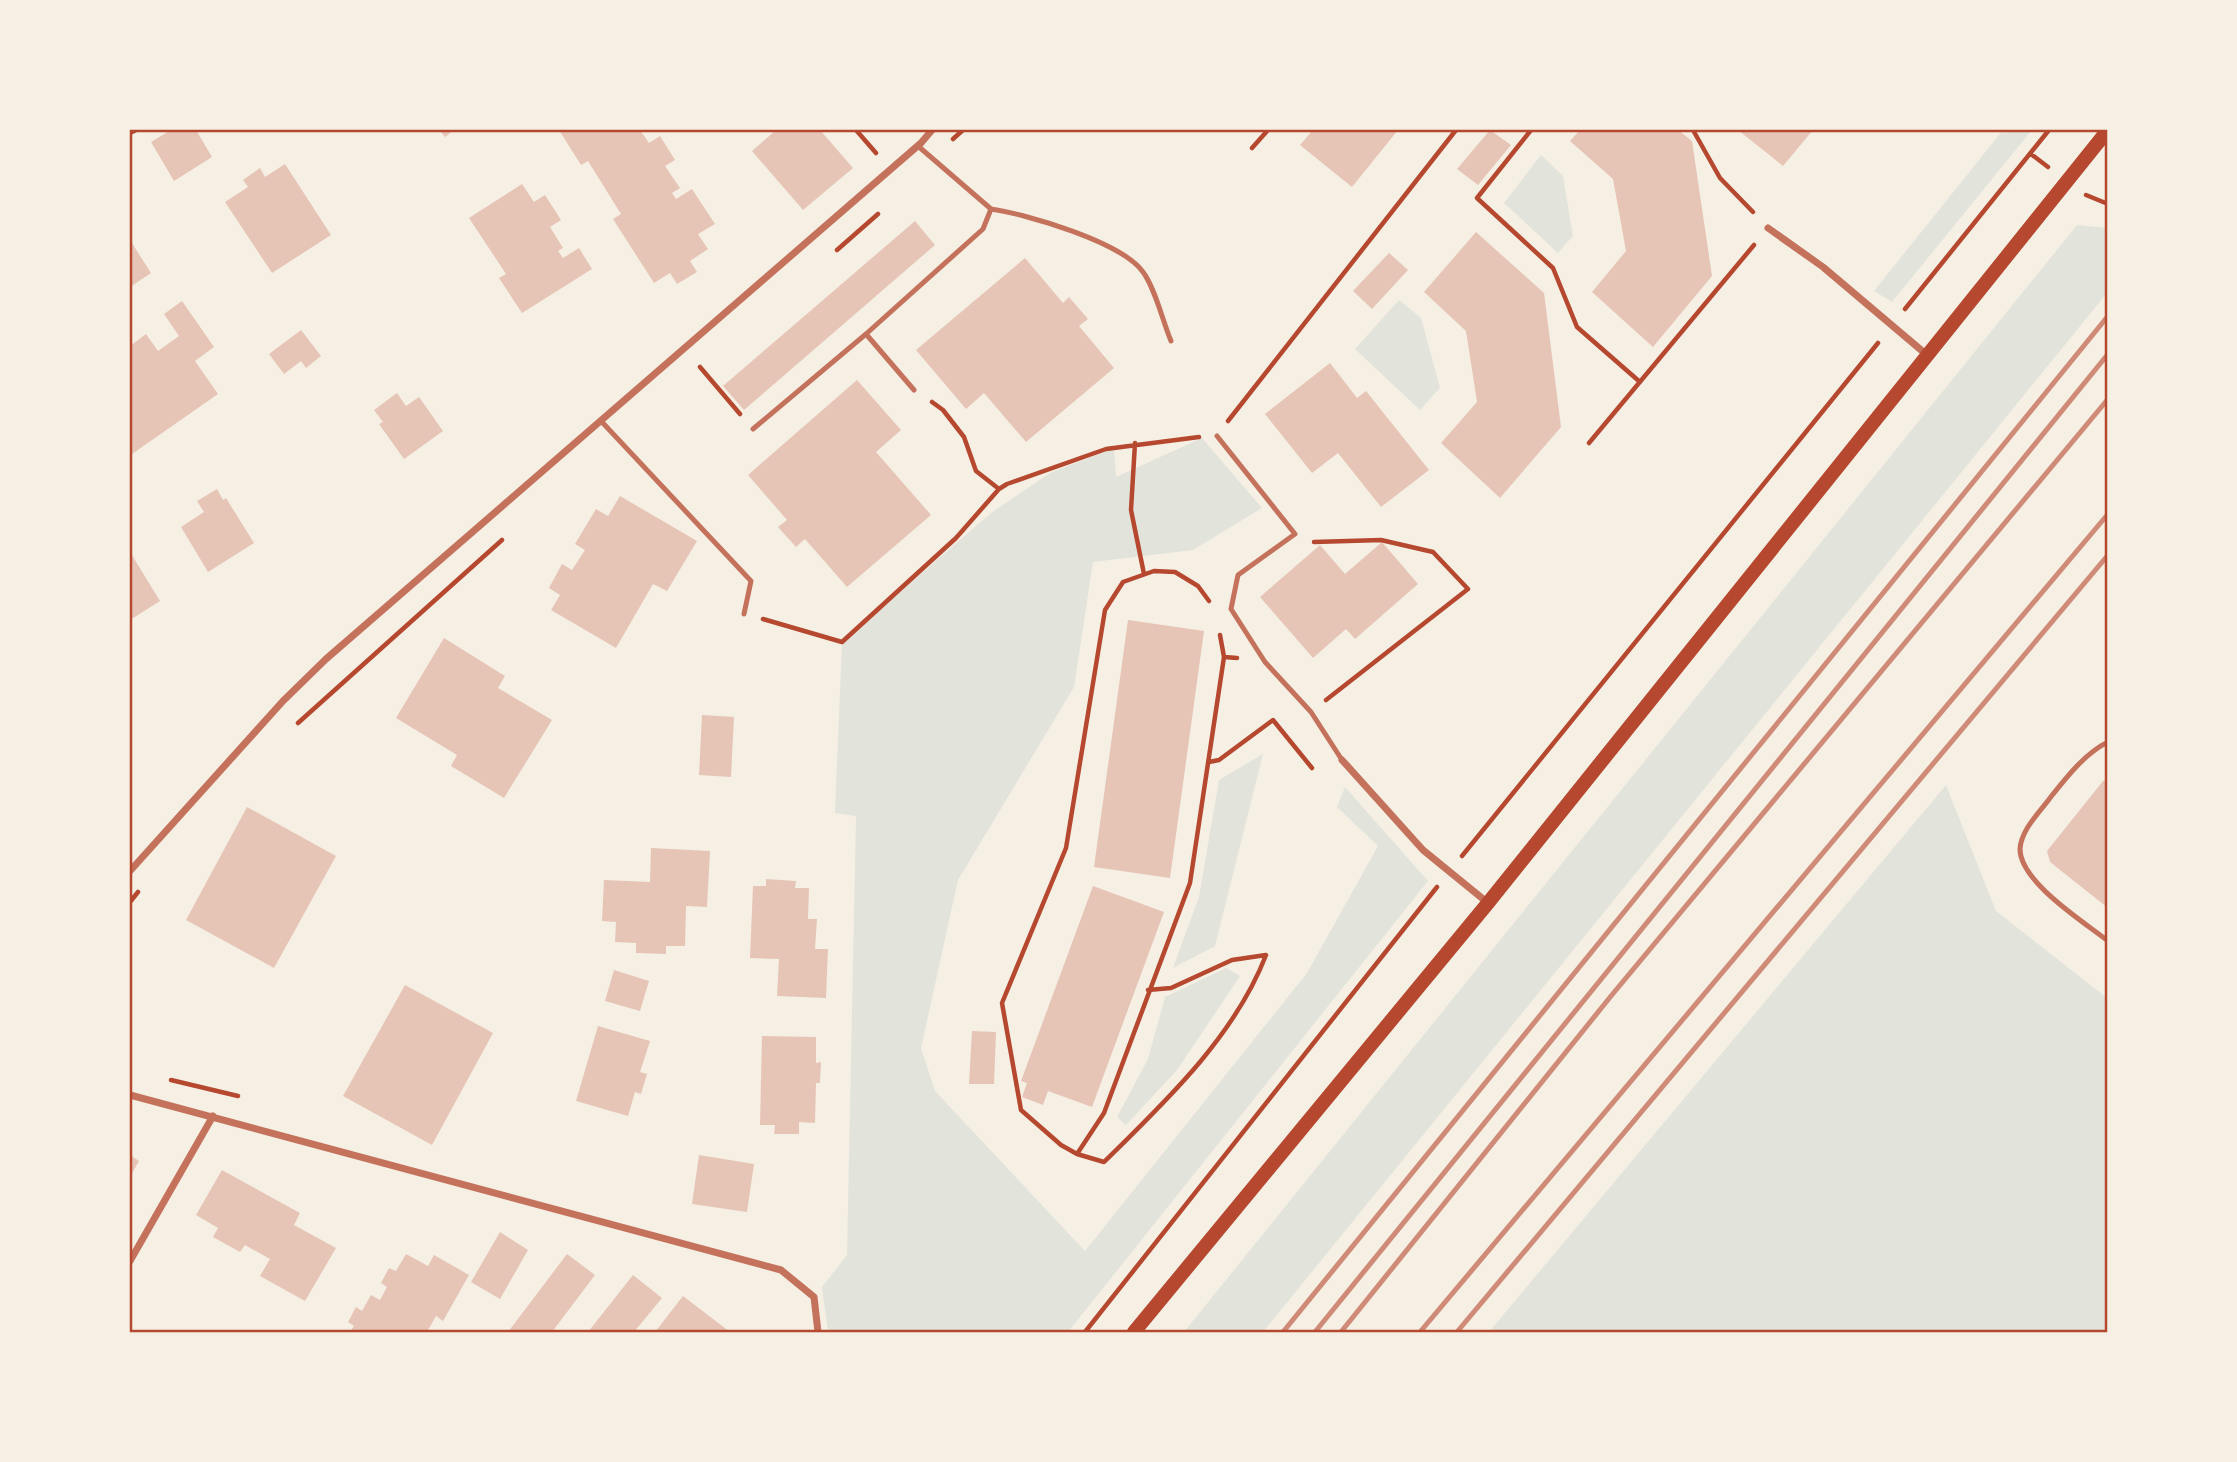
<svg xmlns="http://www.w3.org/2000/svg" width="2237" height="1462" viewBox="0 0 2237 1462" font-family="Karla,sans-serif">
  <rect width="100%" height="100%" fill="#f6efe4"/>
  <path fill="#e2e4dc" d="M2003,130H2032L1892,302L1874,291Z
    M1541,155L1563,176L1573,236L1558,253L1504,203Z
    M2077,225L2107,228V293L1263,1332H1184Z
    M1399,300L1421,318L1440,388L1420,410L1355,349Z
    M1202,438L1262,508L1193,550L1093,562L1074,687L958,880L921,1048L935,1091L1085,1251L1307,973L1378,846L1337,807L1345,787L1428,881L1068,1332H828L822,1287L847,1255L856,816L835,813L842,642L991,513L1050,473L1114,448L1116,477Z
    M1263,754L1215,946L1173,968L1199,897L1219,780Z
    M1946,785L1996,911L2107,998V1332H1489Z
    M1226,968L1240,976L1177,1070L1126,1125L1117,1117L1148,1059L1165,997Z"/>
  <path fill="#e6c5b7" d="M171,130H196L212,157L174,181L151,142Z
    M439,130H454L445,137Z
    M559,130H640L649,143L660,136L675,160L665,166L680,188L672,193L676,199L692,189L715,224L698,234L708,249L690,261L697,272L677,284L670,273L654,283L613,219L621,214L588,161L581,165Z
    M776,130H820L853,168L803,210L752,151Z
    M1313,130H1398L1352,187L1300,145Z
    M1490,130L1511,145L1478,185L1457,169Z
    M1580,130H1678L1692,141L1712,276L1653,347L1592,292L1626,251L1613,179L1570,141Z
    M1738,130H1813L1783,166Z
    M285,164L331,235L272,273L225,202L248,187L243,180L260,168L265,177Z
    M522,184L534,202L545,195L561,220L550,227L563,248L558,251L563,258L579,248L592,269L522,313L499,278L506,274L469,218Z
    M915,221L935,245L744,410L723,386Z
    M1476,232L1544,293L1561,427L1500,498L1441,443L1477,402L1466,331L1424,292Z
    M130,240L151,273L130,287Z
    M1389,253L1408,270L1372,309L1353,291Z
    M1025,258L1063,303L1069,297L1088,319L1079,326L1114,368L1026,442L984,393L966,409L916,350Z
    M182,301L214,347L195,361L218,394L132,454L130,346L146,334L158,351L179,336L164,314Z
    M301,330L321,356L306,368L301,361L284,374L269,354Z
    M1330,363L1357,398L1366,391L1429,470L1381,507L1338,453L1312,473L1265,414Z
    M857,380L901,430L876,452L931,515L847,587L805,539L796,547L778,527L787,520L748,475Z
    M397,393L406,406L419,397L443,431L404,459L379,424L383,422L374,410Z
    M217,489L223,500L226,498L254,543L208,572L181,527L204,512L197,501Z
    M620,496L697,541L667,591L653,584L616,648L551,610L560,595L549,588L562,564L572,570L585,550L575,544L596,509L608,516Z
    M1382,542L1418,584L1355,639L1346,629L1313,658L1260,597L1320,545L1345,574Z
    M130,552L160,601L130,620Z
    M1128,620L1204,631L1170,878L1094,867Z
    M444,638L505,676L498,688L552,720L504,798L451,766L457,755L396,718Z
    M702,715L734,717L731,777L699,775Z
    M2108,780V908L2050,862L2047,851L2103,781Z
    M247,807L336,856L274,968L186,920Z
    M651,848L710,851L707,907L686,906L685,946H666V954L636,953V943L615,942L616,922L602,921L604,880L650,882Z
    M766,879L796,881L795,888H809L808,919H817L815,949H828L826,998L777,996L779,959L750,958L753,886H766Z
    M1093,886L1164,912L1092,1107L1048,1091L1043,1105L1022,1097L1027,1083L1021,1081Z
    M614,970L649,981L640,1011L605,1001Z
    M405,985L493,1033L432,1145L343,1096Z
    M598,1026L650,1041L640,1072L647,1074L641,1094L635,1092L628,1116L576,1101Z
    M972,1031L996,1032L994,1084H969Z
    M762,1036L816,1037V1063L821,1062L820,1083H816L815,1123L799,1122V1134H774L775,1125H760Z
    M130,1155L139,1161L130,1177Z
    M699,1155L754,1164L747,1212L692,1204Z
    M222,1170L300,1213L294,1225L336,1248L305,1301L260,1276L270,1259L245,1245L240,1252L213,1237L218,1228L196,1215Z
    M500,1232L528,1250L500,1299L471,1282Z
    M406,1254L428,1266L434,1255L469,1275L443,1321L436,1316L427,1332H350L354,1326L348,1322L356,1307L362,1311L371,1295L380,1300L387,1287L381,1283L389,1268L396,1271Z
    M567,1254L595,1275L552,1332H508Z
    M633,1275L662,1298L634,1332H588Z
    M683,1296L730,1332H655Z"/>
  <g fill="none" stroke-linecap="round" stroke-linejoin="round">
    <path stroke="#b5482f" stroke-width="4.5" d="M856,130L876,153
      M1531,130L1477,198L1553,268L1577,327L1640,382
      M1693,130L1720,178L1753,212
      M130,133L136,130
      M953,139L963,130
      M1252,148L1268,130
      M2031,154L2048,167
      M2086,195L2108,204
      M837,250L878,214
      M1905,309L2049,130
      M700,367L740,414
      M932,402L943,410L964,437L976,471L999,489
      M1228,421L1456,130
      M1135,443L1131,510L1144,574
      M1589,443L1754,245
      M1314,542L1381,540L1433,552L1468,589L1326,700
      M1209,601L1198,586L1175,572L1154,571L1123,582L1105,610L1066,848L1002,1003L1021,1110L1061,1145L1077,1154L1104,1113L1190,883L1224,657L1237,658
      M763,619L842,642L956,538L999,489L1007,484L1106,449L1199,437
      M1220,635L1224,657
      M298,723L502,540
      M1209,762L1219,760L1273,720L1312,768
      M1462,856L1878,343
      M130,902L138,892
      M171,1080L238,1096
      M1077,1154L1104,1162C1165,1102 1235,1036 1266,955L1232,960L1171,988L1148,990
      M1085,1332L1437,887"/>
    <path stroke="#c5725c" stroke-width="5" d="M991,209C1026,214 1122,242 1143,272C1155,288 1163,322 1171,341
      M866,334L983,229L991,209L918,146
      M601,421L751,581L744,614
      M753,429L866,334L914,390
      M1217,436L1295,534L1238,575L1231,609L1265,662L1311,712L1342,760
      M2108,742C2085,753 2065,779 2050,798C2039,813 2021,830 2020,849C2020,882 2084,922 2108,941"/>
    <path stroke="#c5725c" stroke-width="7" d="M1768,228L1823,267L1927,355
      M1342,760L1423,850L1488,903
      M130,871L283,701L326,659L921,143L932,130
      M130,1095L781,1270L814,1297L818,1332
      M130,1261L213,1116"/>
    <path stroke="#b5482f" stroke-width="14" d="M1134,1332L1488,903L2108,130"/>
    <path stroke="#cf8b77" stroke-width="5" d="M1283,1332L2108,316
      M1315,1332L2108,354
      M1341,1332L1611,996L2108,399
      M1420,1332L2108,514
      M1457,1332L2108,555"/>
  </g>
  <rect width="2237" height="1462" fill="none" stroke="#f6efe4" stroke-width="262"/>
  <rect x="131" y="131" width="1975" height="1200" fill="none" stroke="#b5482f" stroke-width="2.5"/>
</svg>
